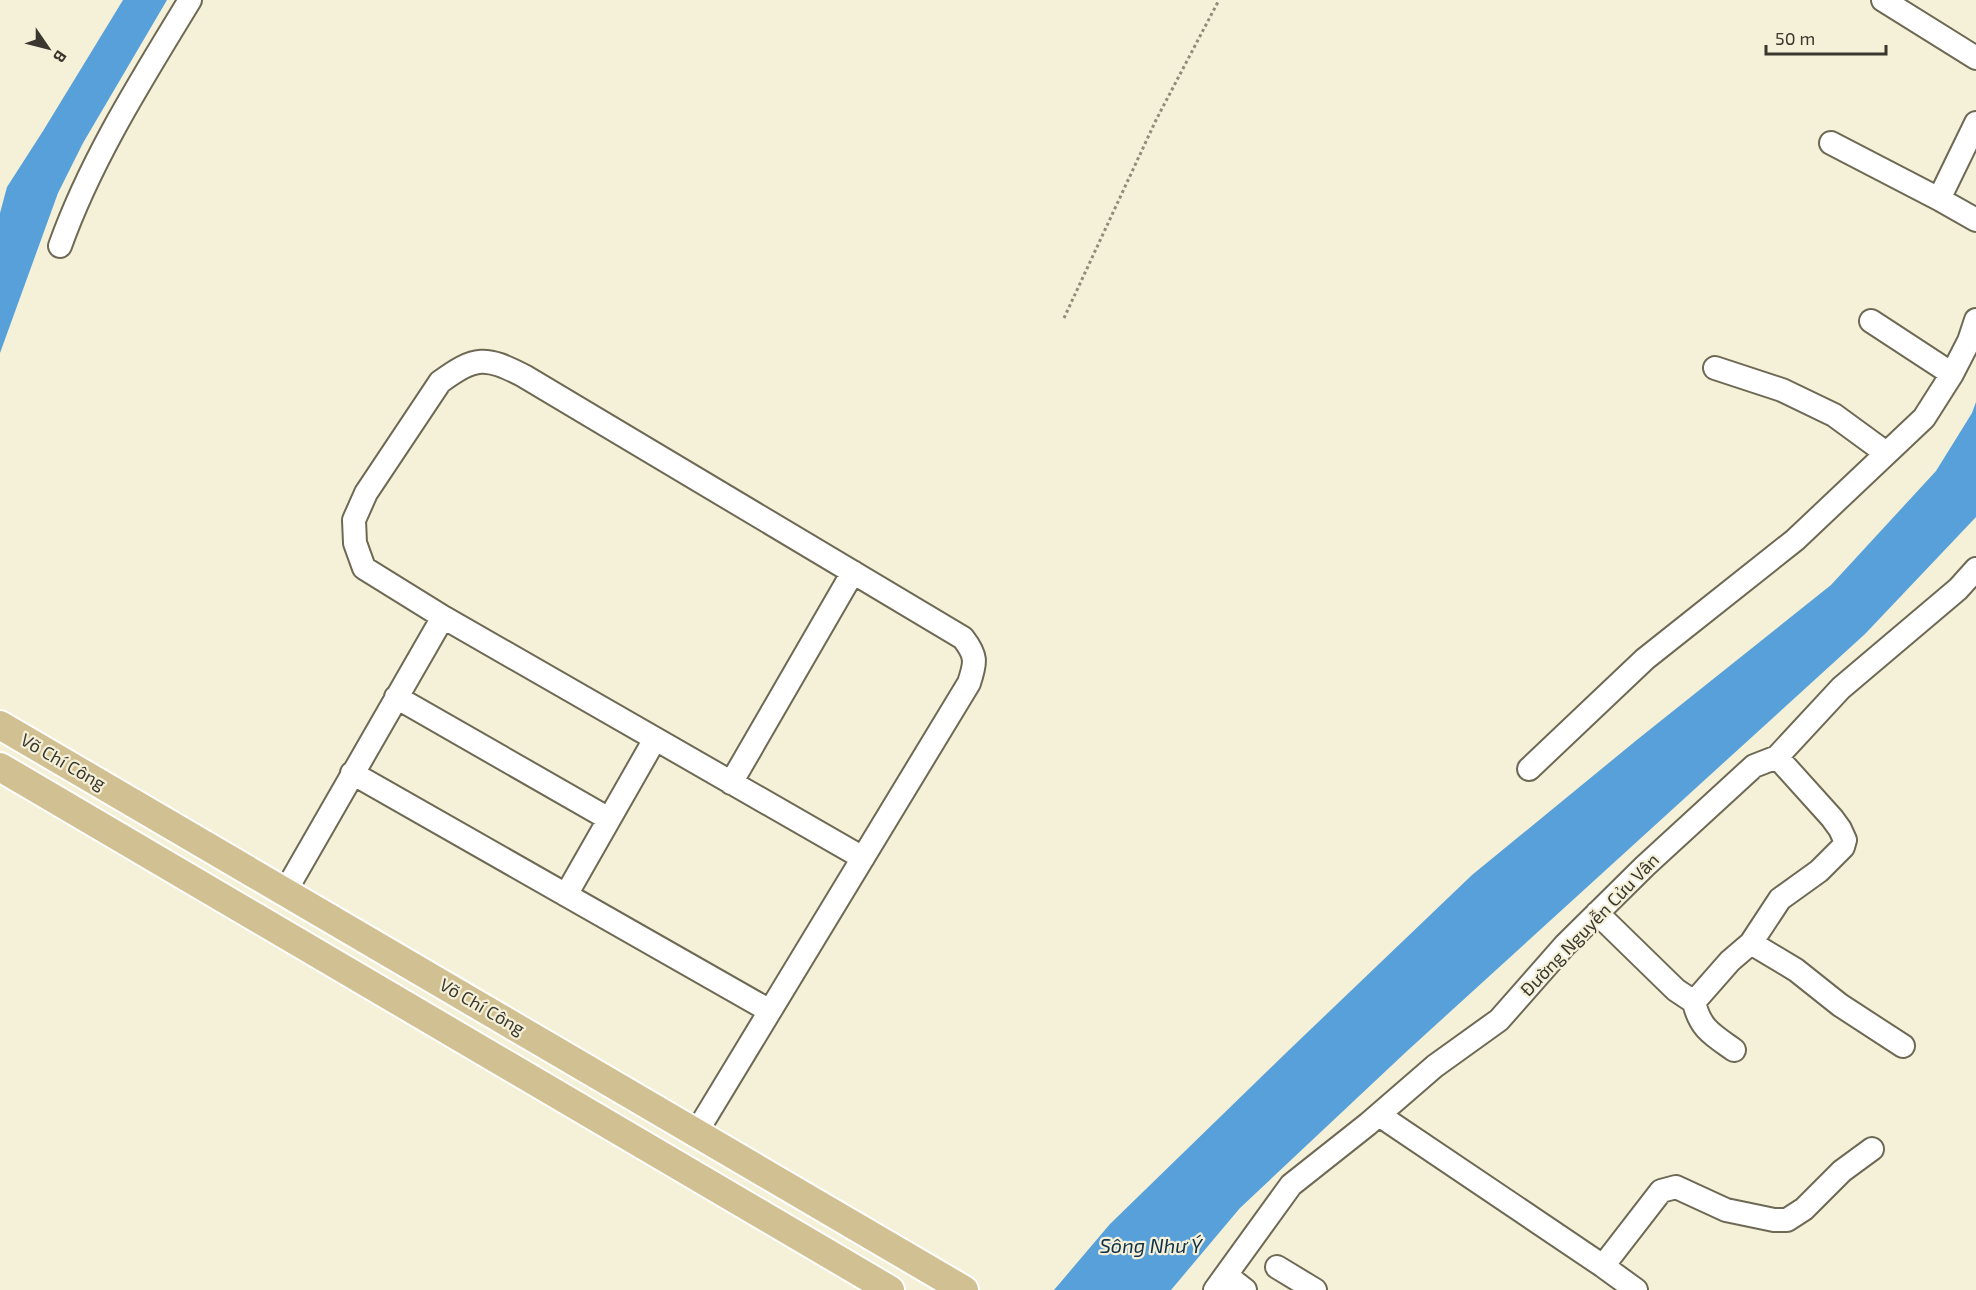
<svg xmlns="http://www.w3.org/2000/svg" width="1976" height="1290" viewBox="0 0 1976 1290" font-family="'Exo 2',sans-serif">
  <rect width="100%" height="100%" fill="#f5f0d8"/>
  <path fill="#57a0d9" d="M123,0H167L83,143L58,193L0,353V213L7,187L43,131Z
    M1976,402V517L1865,634L1406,1052L1240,1208L1171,1290H1054L1110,1224L1288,1051L1472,875L1638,739L1831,585L1936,471L1972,413Z"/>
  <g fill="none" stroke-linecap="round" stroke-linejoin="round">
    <defs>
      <path id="minor" d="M1883,0L1976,58
        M1976,123L1939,199L1976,220
        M1831,143L1939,199
        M60,246C91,159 142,79 190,0
        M1871,321L1952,374
        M1715,368L1782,390L1834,415L1886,453
        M396,697L609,819
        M1529,769L1645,659L1795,540L1924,418L1952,374L1969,341L1976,320
        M352,773L770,1011
        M731,783L853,572
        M285,892L443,617
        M566,895L655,739
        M1597,913L1676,990L1694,1002L1730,961L1751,943L1796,970L1840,1005L1903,1046
        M1751,943L1780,899L1819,871L1843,847L1845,840L1840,829L1832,818L1777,757
        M1694,1002C1700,1029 1713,1035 1734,1050
        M1379,1115L1603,1266L1661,1191L1676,1187L1726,1210L1774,1220H1787L1804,1209L1842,1171L1872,1149
        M696,1133L969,683C976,662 977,656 963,638L524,376C485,356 476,356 440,382L366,493L354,520L355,543L364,568L443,617L863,858
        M1603,1266L1636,1290
        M1277,1267L1315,1290
        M1226,1275L1245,1290
        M1215,1290L1291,1185L1368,1124L1435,1066L1499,1020L1565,945L1645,866L1754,766L1777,757L1841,688L1958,589L1976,569"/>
      <path id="major" d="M0,725L964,1290
        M0,767L890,1290"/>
    </defs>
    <use href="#minor" stroke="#6d6954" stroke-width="26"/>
    <use href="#major" stroke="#fff" stroke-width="32"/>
    <path stroke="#8f8c7c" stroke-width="3" stroke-dasharray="3 3" stroke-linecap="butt" d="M1064,318L1156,120L1219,0"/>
    <use href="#minor" stroke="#fff" stroke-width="22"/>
    <use href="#major" stroke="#d1c091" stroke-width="28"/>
  </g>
  <g text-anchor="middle" stroke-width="4.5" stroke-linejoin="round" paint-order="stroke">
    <g font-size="18" fill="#39372e" stroke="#f5f0d8">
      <text transform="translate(63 762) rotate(30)" y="6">Võ Chí Công</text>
      <text transform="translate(1590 925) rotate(-46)" y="6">Đường Nguyễn Cửu Vân</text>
      <text transform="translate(482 1007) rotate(30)" y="6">Võ Chí Công</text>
    </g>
    <g font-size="20" font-style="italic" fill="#113148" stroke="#f5f0d8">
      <text x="1151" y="1253">Sông Như Ý</text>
    </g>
  </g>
  <g transform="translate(48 48) rotate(125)" stroke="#f5f0d8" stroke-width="4.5" paint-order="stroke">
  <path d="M0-4.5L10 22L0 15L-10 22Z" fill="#39372e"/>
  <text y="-9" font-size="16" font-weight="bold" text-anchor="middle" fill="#39372e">B</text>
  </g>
  <path d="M1766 45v9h120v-9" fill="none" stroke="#39372e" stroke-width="3"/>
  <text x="1775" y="45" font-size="18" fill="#39372e" stroke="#f5f0d8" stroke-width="4.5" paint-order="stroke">50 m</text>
</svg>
